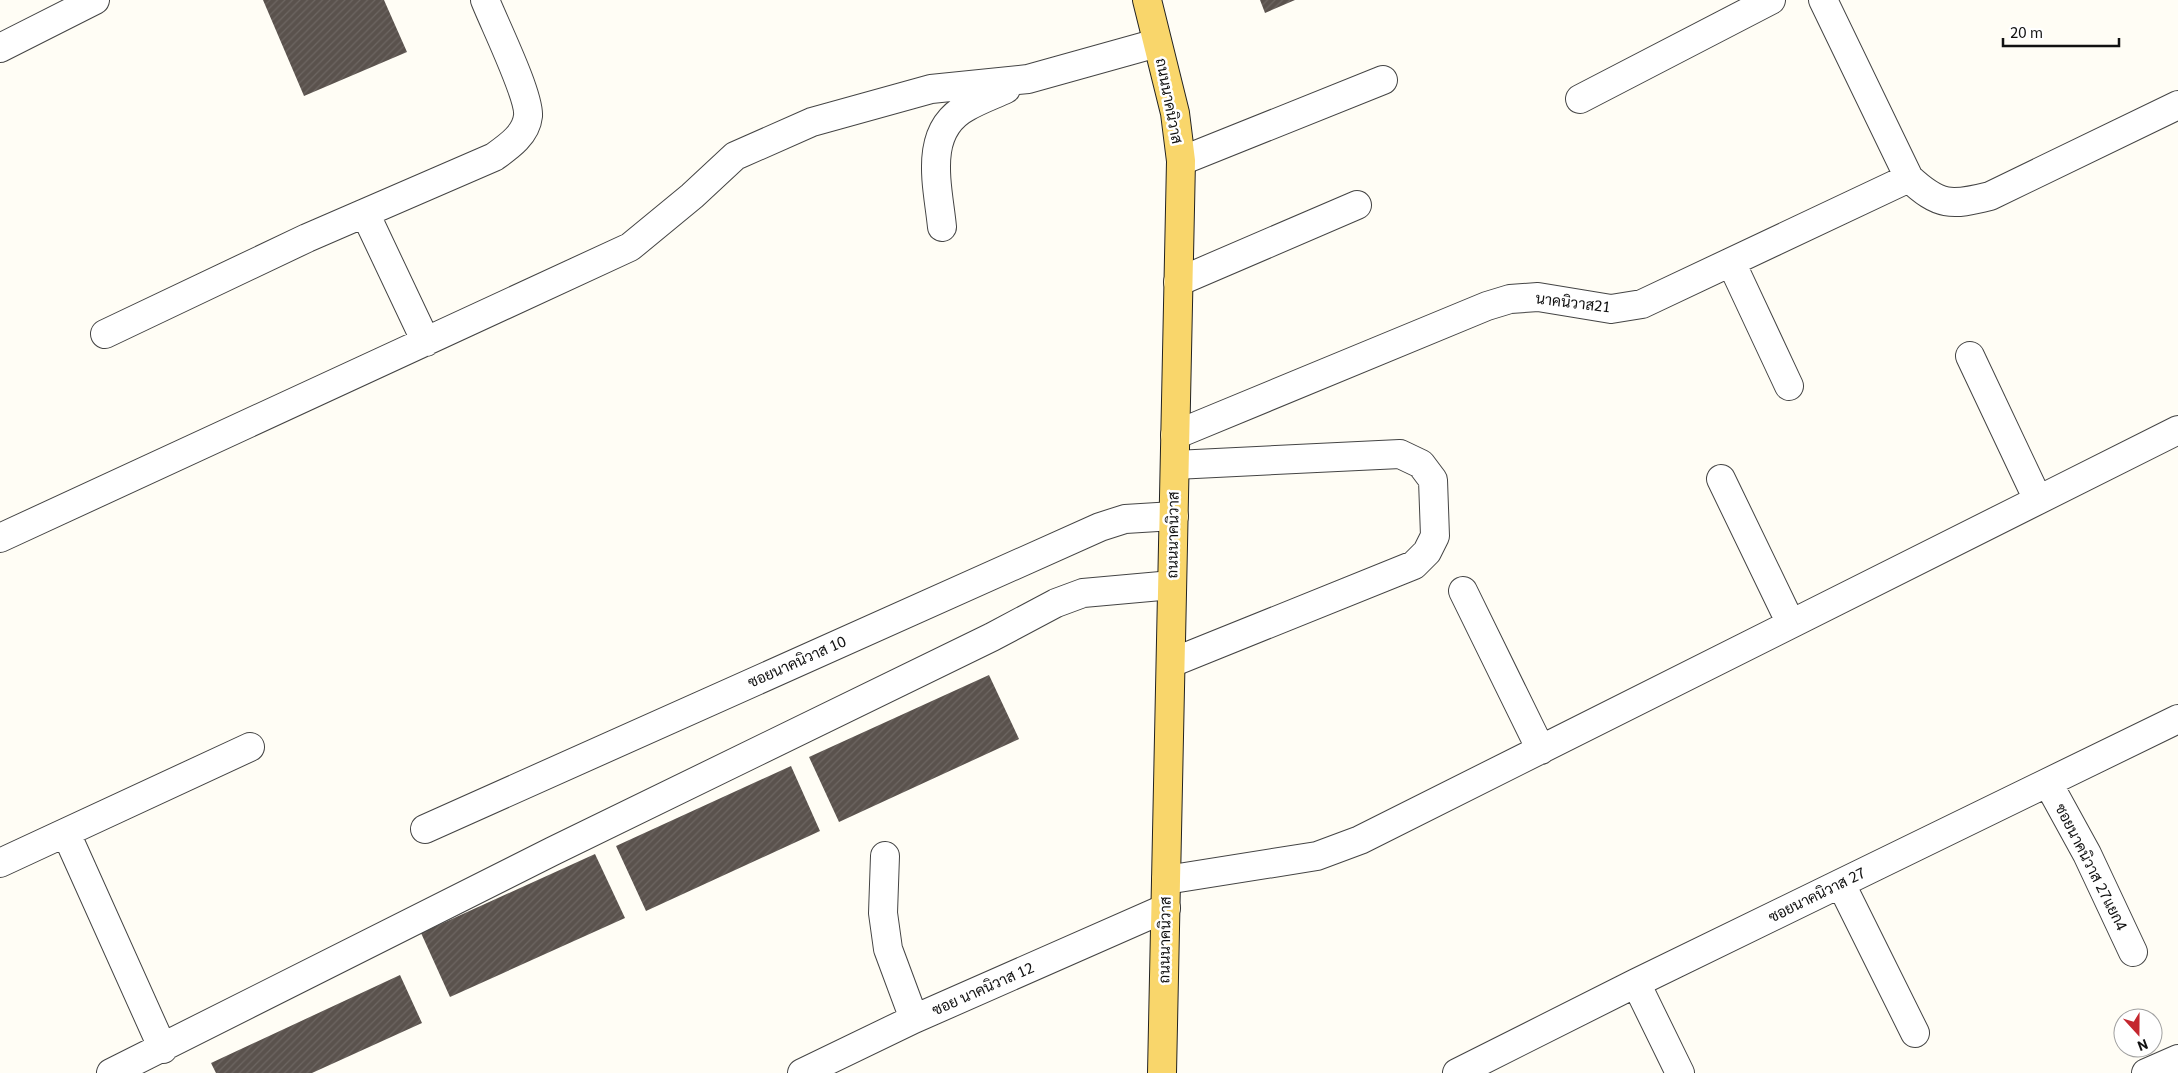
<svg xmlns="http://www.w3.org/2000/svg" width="2178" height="1073" viewBox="0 0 2178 1073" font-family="Georgia,Sarabun,serif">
  <defs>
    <pattern id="building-hatch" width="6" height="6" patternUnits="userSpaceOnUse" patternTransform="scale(1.25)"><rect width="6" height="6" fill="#5a524d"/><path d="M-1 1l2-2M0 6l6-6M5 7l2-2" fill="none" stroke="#6d6662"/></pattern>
  </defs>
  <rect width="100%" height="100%" fill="#fffdf5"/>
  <path fill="url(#building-hatch)" d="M263,0H384L407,52L304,96Z
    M1260,0H1295L1265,13Z
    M989,675L1019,739L839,822L809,757Z
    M791,766L820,831L646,911L616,846Z
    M595,854L625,918L450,997L421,933Z
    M400,975L422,1023L312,1073H216L211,1063Z"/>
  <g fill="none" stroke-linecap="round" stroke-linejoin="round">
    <defs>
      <path id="minor" d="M1823,0L1909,178C1939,206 1951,206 1990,196L2178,105
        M0,48L95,0
        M1580,99L1771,0
        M1181,161L1383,80
        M365,213L426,342
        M942,227C938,186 922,131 967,107C979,100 993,95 1006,89
        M1731,262L1789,386
        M1178,282L1357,205
        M105,334L307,238L494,157C508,147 526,135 528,116C530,96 494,23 485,0
        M1970,356L2038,500
        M1175,435L1487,306L1510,299L1538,297L1611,309L1642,304L1909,178
        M1721,479L1791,624
        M0,538L630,247L692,196L735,156L812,122L931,89L1028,79L1157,43
        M1463,591L1541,750
        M1171,663L1414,565L1427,552L1435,536L1433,480L1421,464L1400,454L1175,465
        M2048,783L2087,854L2133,952
        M425,829L1100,527L1125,519L1174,516
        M66,833L163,1049
        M885,856L883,913L888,949L914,1019
        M0,863L250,747
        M1166,880L1317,856L1360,840L2178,430
        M1841,884L1915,1033
        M1636,983L1680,1073
        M111,1073L553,851L992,637L1056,603L1083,593L1172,585
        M802,1073L914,1019L1166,908
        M1457,1073L1636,983L2178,719
        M2146,1073L2178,1059"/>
      <path id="major" d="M1147,0L1175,113L1181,161L1162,1073"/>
    </defs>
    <use href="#minor" stroke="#444" stroke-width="30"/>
    <use href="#major" stroke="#222" stroke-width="30"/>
    <use href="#minor" stroke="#fff" stroke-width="28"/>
    <use href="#major" stroke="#f9d66b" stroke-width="28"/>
  </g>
  <g text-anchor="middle" stroke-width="5" stroke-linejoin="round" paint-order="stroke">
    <g font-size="15" fill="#111" stroke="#fff">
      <text transform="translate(1169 101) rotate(79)" y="5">ถนนนาคนิวาส</text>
      <text transform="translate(1573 303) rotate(7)" y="5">นาคนิวาส21</text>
      <text transform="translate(1173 535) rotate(-89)" y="5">ถนนนาคนิวาส</text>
      <text transform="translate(797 662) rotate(-24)" y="5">ซอยนาคนิวาส 10</text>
      <text transform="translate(2091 867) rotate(63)" y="5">ซอยนาคนิวาส 27แยก4</text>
      <text transform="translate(1817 895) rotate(-26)" y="5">ซอยนาคนิวาส 27</text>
      <text transform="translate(1165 940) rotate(-89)" y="5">ถนนนาคนิวาส</text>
      <text transform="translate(983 989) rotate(-24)" y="5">ซอย นาคนิวาส 12</text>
    </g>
  </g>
  <g transform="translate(2138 1033) rotate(159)"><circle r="24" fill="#ffffff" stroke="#a0a0a0"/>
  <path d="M0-4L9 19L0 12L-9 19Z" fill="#c4262e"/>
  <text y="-8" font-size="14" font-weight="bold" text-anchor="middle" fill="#111111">N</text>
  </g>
  <path d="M2003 38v8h116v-8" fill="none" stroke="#111111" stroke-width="2.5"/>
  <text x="2010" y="38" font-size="15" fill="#111111" stroke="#ffffff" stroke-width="4" paint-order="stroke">20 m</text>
</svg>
